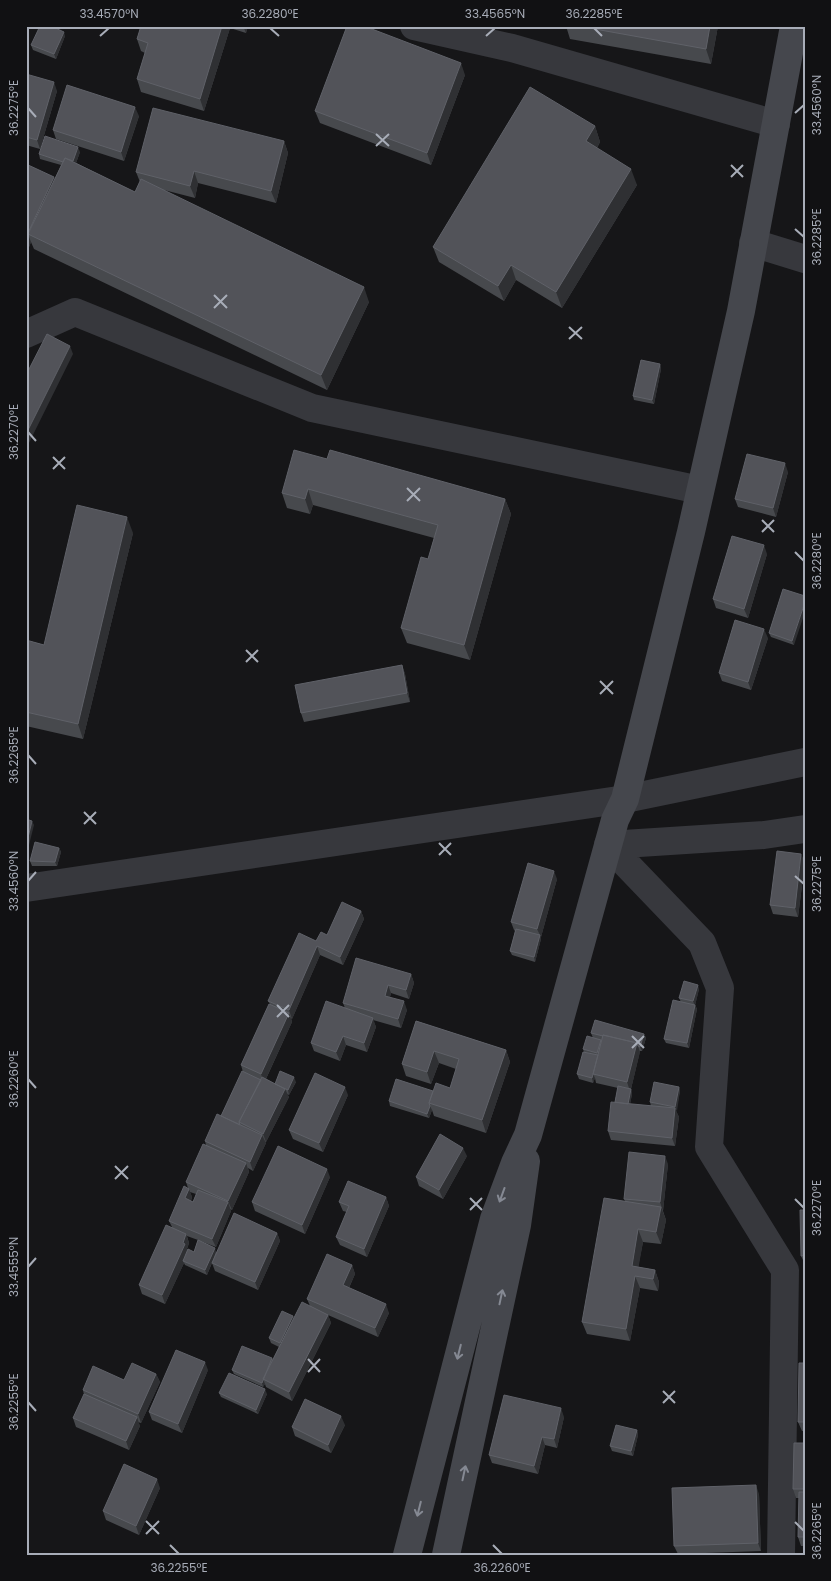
<svg xmlns="http://www.w3.org/2000/svg" width="831" height="1581" viewBox="0 0 831 1581" font-family="Poppins,sans-serif">
  <rect width="100%" height="100%" fill="#161618"/>
  <g fill="none" stroke-linecap="round" stroke-linejoin="round">
    <path stroke="#37383d" stroke-width="28" d="M414,26L512,48L776,124
      M753,243L805,259
      M26,334L75,312L312,408L700,490
      M608,845L702,943L720,988L709,1147L785,1270L781,1555
      M608,845L764,835L805,829
      M26,888L625,799L805,762"/>
    <path stroke="#45474d" stroke-width="28" d="M407,1555L494,1219L515,1163L528,1135L615,820L625,799L691,532L741,311L794,26
      M446,1555L517,1225L526,1161"/>
  </g>
  <path fill="#47494d" fill-rule="evenodd" d="M141,26H248L246,33L230,28L204,111L141,92L137,79L145,53L141,51L137,39Z
    M566,26H718L711,64L570,39Z
    M65,36L56,59L33,50L31,45Z
    M26,74L57,91L40,149L26,145Z
    M465,75L431,165L320,123L315,111Z
    M139,116L124,161L56,139L53,130Z
    M595,126L600,142L597,148L637,185L562,308L516,280L504,301L439,262L433,247Z
    M284,141L288,153L276,203L198,183L195,198L164,190L369,302L327,390L34,249L31,242L29,247L26,246V164L55,179L61,165L40,159L39,154L80,152L76,163L135,192L140,182L136,172Z
    M660,364L661,369L654,404L634,400L633,396Z
    M327,459L505,499L511,514L470,660L407,643L401,628L428,559L434,538L313,505L310,514L287,508L282,493Z
    M788,472L776,517L738,507L735,499Z
    M133,533L83,739L26,726V640L44,645Z
    M767,554L748,618L716,608L713,599Z
    M783,589L794,645L771,637L769,633Z
    M768,638L751,690L722,681L719,673Z
    M402,665L405,674L410,702L304,722L301,713Z
    M59,848L61,852L57,866H32L30,861Z
    M805,862L798,917L773,914L770,905Z
    M557,879L541,937V939L535,962L512,955L510,951L515,931L514,930L511,922Z
    M361,911L364,919L343,965L320,955L292,1019L291,1018L292,1022L266,1079L275,1084L296,1082L289,1095L287,1094L289,1097L266,1142H265L266,1143L253,1171L248,1168L249,1172L232,1210L230,1209L231,1211L216,1247L200,1241L216,1252L277,1233L280,1241L258,1290L215,1271L212,1263L207,1275L185,1265L184,1263L165,1304L142,1294L139,1285L172,1227L169,1221L188,1188L186,1182L206,1145L205,1141L221,1116L243,1072L241,1065L270,1004L268,1001L316,941L327,935ZM190,1192L196,1194L193,1202L191,1201L192,1197ZM187,1236L198,1240L194,1252L188,1250L187,1249L189,1243Z
    M411,974L414,983L409,999L391,993L390,997L407,1010L401,1028L373,1020L376,1027L367,1052L346,1045L340,1061L314,1051L311,1043L345,1008L343,1003Z
    M699,989L695,1005L697,1009L689,1048L666,1043L664,1039L681,1002L679,998Z
    M416,1021L506,1050L510,1062L486,1133L434,1116L432,1110L429,1118L390,1106L389,1101L450,1088L456,1069L439,1063L431,1084L406,1076L402,1064Z
    M591,1033L644,1034L646,1038L642,1051H640L631,1089L632,1094L630,1104L651,1106L650,1102L679,1087L680,1091L676,1111L679,1117L675,1146L611,1140L608,1131L618,1088L596,1083L595,1078L593,1083L579,1079L577,1074L584,1052L583,1049L593,1038Z
    M348,1095L323,1152L293,1139L289,1130Z
    M467,1156L443,1199L419,1186L416,1177Z
    M668,1164L663,1211L666,1220L661,1244L643,1242L638,1267L655,1270L659,1282L658,1291L640,1288L630,1341L587,1334L582,1322L625,1201L624,1199Z
    M330,1177L305,1234L255,1211L252,1202Z
    M386,1197L389,1206L367,1257L340,1245L336,1237L347,1212L343,1211L339,1202Z
    M805,1210V1260H803L801,1256Z
    M352,1265L355,1274L349,1288L389,1313L378,1337L328,1315L331,1323L292,1401L266,1387L265,1384L263,1387L234,1374L232,1370L272,1358L273,1360L279,1347L271,1343L269,1338L293,1316L294,1318L310,1306L307,1299Z
    M805,1363V1431H802L798,1422Z
    M208,1370L182,1433L152,1420L149,1412Z
    M156,1374L160,1382L141,1423L138,1422L140,1426L129,1450L76,1427L73,1418L84,1395L83,1390Z
    M219,1393L267,1394L258,1414L221,1397Z
    M564,1417L557,1448L545,1445L538,1474L492,1463L489,1455Z
    M345,1425L331,1453L295,1436L292,1427Z
    M637,1430L638,1435L633,1456L612,1451L610,1446Z
    M805,1443V1546H801L798,1537L799,1498H796L793,1489Z
    M160,1488L139,1535L106,1520L103,1511Z
    M759,1494L761,1551L678,1554L674,1546Z"/>
  <path fill="#2f3033" d="M222,26H229L230,28L204,111L200,99Z
    M243,26H248L246,33Z
    M710,26H718L711,64L706,49Z
    M64,32L65,36L56,59L54,54Z
    M461,63L465,75L431,165L427,153Z
    M54,82L57,91L40,149L37,140Z
    M135,107L139,116L124,161L121,152Z
    M595,126L600,142L592,157L586,141Z
    M284,141L288,153L276,203L271,191Z
    M78,147L80,152L74,169L72,165Z
    M631,169L637,185L562,308L556,292Z
    M194,171L198,183L195,198L190,186Z
    M54,177L57,185L28,234L31,242L29,247L26,237Z
    M511,265L516,280L504,301L498,286Z
    M364,287L369,302L327,390L321,375Z
    M70,346L73,354L26,449V434Z
    M660,364L661,369L654,404L652,400Z
    M785,463L788,472L776,517L773,508Z
    M308,489L313,505L310,514L305,499Z
    M505,499L511,514L470,660L464,645Z
    M127,517L133,533L83,739L78,724Z
    M764,545L767,554L748,618L744,609Z
    M805,602V612L794,645L792,641Z
    M764,629L768,638L751,690L748,682Z
    M402,665L405,674L410,702L407,693Z
    M32,821L34,825L26,857V846Z
    M59,848L61,852L57,866L55,862Z
    M801,854L805,862L798,917L795,908Z
    M554,871L557,879L541,937V939L535,962L534,957L540,935L537,929Z
    M361,911L364,919L343,965L340,957Z
    M317,946L320,955L292,1019L289,1010Z
    M411,974L414,983L409,999L406,990Z
    M388,985L391,993L388,1004L385,996Z
    M698,985L699,989L695,1006L693,1001Z
    M404,1001L407,1010L401,1028L398,1019Z
    M695,1005L697,1009L689,1048L687,1043Z
    M289,1013L292,1022L264,1083L261,1074Z
    M373,1018L376,1027L367,1052L364,1043Z
    M644,1034L646,1038L642,1051L640,1047Z
    M343,1036L346,1045L340,1061L336,1052Z
    M637,1043L640,1052L631,1089L632,1094L629,1110L627,1106L630,1091L627,1082Z
    M506,1050L510,1062L486,1133L482,1120Z
    M434,1051L439,1063L431,1084L427,1072Z
    M593,1074L595,1078L593,1083L592,1078Z
    M294,1077L296,1082L289,1095L288,1090Z
    M345,1087L348,1095L323,1152L319,1143Z
    M679,1087L680,1091L677,1111L675,1107Z
    M285,1089L289,1097L266,1142L263,1134Z
    M430,1106L432,1110L429,1118L427,1114Z
    M675,1108L679,1117L675,1146L672,1138Z
    M262,1135L266,1143L253,1171L250,1162Z
    M463,1148L467,1156L443,1199L439,1190Z
    M665,1156L668,1164L663,1211L660,1202Z
    M246,1163L249,1172L232,1210L228,1201Z
    M327,1169L330,1177L305,1234L302,1225Z
    M189,1189L192,1197L188,1207L185,1198Z
    M386,1197L389,1206L367,1257L364,1249Z
    M228,1202L231,1211L216,1247L212,1239Z
    M661,1207L666,1220L661,1244L656,1232Z
    M638,1229L643,1242L637,1276L632,1266Z
    M277,1233L280,1241L258,1290L255,1282Z
    M186,1234L189,1243L187,1249L189,1253L183,1261L184,1263L165,1304L162,1295Z
    M215,1248L216,1252L207,1275L205,1270Z
    M352,1265L355,1274L346,1294L343,1285Z
    M655,1270L659,1282L658,1291L653,1279Z
    M635,1276L640,1288L630,1341L626,1329Z
    M386,1304L389,1313L378,1337L375,1328Z
    M328,1315L331,1323L292,1401L289,1392Z
    M293,1316L295,1321L281,1348L280,1343Z
    M205,1362L208,1370L182,1433L178,1424Z
    M156,1374L160,1382L141,1423L138,1414Z
    M263,1379L265,1384L263,1387L262,1383Z
    M265,1389L267,1394L258,1414L256,1410Z
    M561,1408L564,1417L557,1448L554,1439Z
    M341,1416L345,1425L331,1453L328,1445Z
    M137,1417L140,1426L129,1450L126,1441Z
    M637,1430L638,1435L633,1456L631,1451Z
    M542,1437L545,1445L538,1474L534,1466Z
    M157,1479L160,1488L139,1535L136,1526Z
    M756,1485L759,1494L761,1551L758,1543Z"/>
  <path fill="#525359" stroke="#5f6168" d="M40,26H51L64,32L54,54L31,45Z
    M141,26H222L200,99L137,79L148,43L137,39Z
    M347,26H364L461,63L427,153L315,111Z
    M578,26H710L706,49Z
    M26,74L54,82L37,140L26,137Z
    M67,85L135,107L121,152L53,130Z
    M530,87L595,126L586,141L631,169L556,292L511,265L498,286L433,247Z
    M153,108L284,141L271,191L194,171L190,186L136,172Z
    M45,136L78,147L73,161L65,158L63,162L39,154Z
    M65,158L135,192L141,179L364,287L321,375L28,234Z
    M26,164L54,177L26,237Z
    M47,334L70,346L26,434V375Z
    M641,360L660,364L652,400L633,396Z
    M294,450L327,459L330,450L505,499L464,645L401,628L421,557L428,559L438,525L308,489L305,499L282,493Z
    M747,454L785,463L773,508L735,499Z
    M77,505L127,517L78,724L26,712V640L44,645Z
    M732,536L764,545L744,609L713,599Z
    M783,589L805,596V602L792,641L769,633Z
    M735,620L764,629L748,682L719,673Z
    M402,665L407,693L301,713L295,685Z
    M26,819L32,821L26,846Z
    M35,842L59,848L55,862L30,861Z
    M777,851L801,854L795,908L770,905Z
    M528,863L554,871L537,929L511,922Z
    M342,902L361,911L340,957L317,946L289,1010L268,1001L299,933L316,941L321,932L327,935Z
    M516,929L540,935L534,957L510,951Z
    M356,958L411,974L406,990L388,985L385,996L404,1001L398,1019L343,1003Z
    M684,981L698,985L693,1001L679,998Z
    M673,1000L695,1005L687,1043L664,1039Z
    M326,1001L373,1018L364,1043L343,1036L336,1052L311,1043Z
    M269,1004L289,1013L261,1074L241,1065Z
    M595,1020L644,1034L640,1047L638,1046L637,1043L603,1035V1036L591,1033Z
    M416,1021L506,1050L482,1120L429,1103L436,1083L450,1088L459,1059L434,1051L427,1072L402,1064Z
    M603,1035L637,1043L627,1082L593,1074Z
    M587,1036L601,1040L597,1053L583,1049Z
    M583,1052L598,1055L592,1078L577,1074Z
    M242,1071L261,1080L239,1122L240,1125L221,1116Z
    M280,1071L294,1077L288,1090L275,1084Z
    M315,1073L345,1087L319,1143L289,1130Z
    M262,1077L285,1089L263,1134L239,1122Z
    M396,1079L433,1091L429,1103L430,1106L427,1114L389,1101Z
    M654,1082L679,1087L675,1107L650,1102Z
    M618,1086L631,1089L628,1104L615,1102Z
    M611,1102L675,1108L672,1138L608,1131Z
    M217,1114L262,1135L250,1162L205,1141Z
    M440,1134L463,1148L439,1190L416,1177Z
    M203,1144L246,1163L228,1201L186,1182Z
    M278,1146L327,1169L302,1225L252,1202Z
    M629,1152L665,1156L660,1202L624,1199Z
    M348,1181L386,1197L364,1249L336,1237L349,1206L339,1202Z
    M184,1186L189,1189L185,1198L193,1202L198,1190L228,1202L212,1239L169,1221Z
    M604,1198L661,1207L656,1232L638,1229L632,1266L655,1270L653,1279L635,1276L626,1329L582,1322Z
    M800,1210H805V1255L801,1256Z
    M234,1213L277,1233L255,1282L212,1263Z
    M166,1225L186,1234L183,1243L185,1244L162,1295L139,1285Z
    M198,1240L215,1248L205,1270L183,1261L188,1249L194,1252Z
    M327,1254L352,1265L343,1285L386,1304L375,1328L307,1299Z
    M805,1286V1346H804Z
    M302,1302L328,1315L289,1392L263,1379Z
    M282,1311L293,1316L280,1343L269,1338Z
    M242,1346L272,1358L262,1383L232,1370Z
    M176,1350L205,1362L178,1424L149,1412Z
    M132,1363L156,1374L138,1414L83,1390L93,1366L124,1380Z
    M799,1363H805V1422H798Z
    M229,1373L265,1389L256,1410L219,1393Z
    M84,1394L137,1417L126,1441L73,1418Z
    M504,1395L561,1408L554,1439L542,1437L534,1466L489,1455Z
    M305,1399L341,1416L328,1445L292,1427Z
    M616,1425L637,1430L631,1451L610,1446Z
    M794,1443H805V1489H793Z
    M124,1464L157,1479L136,1526L103,1511Z
    M756,1485L758,1543L674,1546L672,1488Z
    M799,1492H805V1537H798Z"/>
  <defs><path id="oneway-shaft" d="M-6 0H5M1.5-3L5.5 0L1.5 3" fill="none" stroke-width="1.6" stroke-linecap="round" stroke-linejoin="round" transform="scale(1.25)"/></defs>
  <g stroke="#858993">
    <use href="#oneway-shaft" transform="translate(502 1195) rotate(110)"/>
    <use href="#oneway-shaft" transform="translate(501 1297) rotate(-78)"/>
    <use href="#oneway-shaft" transform="translate(459 1352) rotate(104)"/>
    <use href="#oneway-shaft" transform="translate(464 1473) rotate(-78)"/>
    <use href="#oneway-shaft" transform="translate(419 1509) rotate(104)"/>
  </g>
  <path fill="none" stroke="#a8adb8" stroke-width="2" d="M270,28L279,36M594,28L602,36M100,36L109,28M486,36L495,28M28,108L36,117M795,113L804,105M376,134L389,146M376,146L389,134M731,165L743,177M731,177L743,165M795,229L804,237M214,295L227,308M214,308L227,295M569,327L582,339M569,339L582,327M28,432L36,441M53,457L65,469M53,469L65,457M407,488L420,501M407,501L420,488M762,520L774,532M762,532L774,520M795,552L804,561M246,650L258,662M246,662L258,650M600,681L613,694M600,694L613,681M28,755L36,764M84,812L96,824M84,824L96,812M439,843L451,855M439,855L451,843M795,876L804,884M28,881L36,872M277,1005L289,1017M277,1017L289,1005M632,1036L644,1048M632,1048L644,1036M28,1079L36,1088M115,1166L128,1179M115,1179L128,1166M470,1198L482,1210M795,1199L804,1208M470,1210L482,1198M28,1267L36,1258M308,1359L320,1372M308,1372L320,1359M663,1391L675,1403M28,1402L36,1411M663,1403L675,1391M146,1521L159,1534M795,1522L804,1531M146,1534L159,1521M170,1545L179,1554M493,1545L502,1554"/>
  <rect width="831" height="1581" fill="none" stroke="#111113" stroke-width="55"/>
  <rect x="28" y="28" width="776" height="1526" fill="none" stroke="#a8adb8" stroke-width="2"/>
  <g font-size="12" text-anchor="middle" fill="#a8adb8">
    <text x="109" y="18">33.4570°N</text>
    <text x="270" y="18">36.2280°E</text>
    <text x="495" y="18">33.4565°N</text>
    <text x="594" y="18">36.2285°E</text>
    <text transform="translate(817 105) rotate(-90)" y="4">33.4560°N</text>
    <text transform="translate(14 108) rotate(-90)" y="4">36.2275°E</text>
    <text transform="translate(817 237) rotate(-90)" y="4">36.2285°E</text>
    <text transform="translate(14 432) rotate(-90)" y="4">36.2270°E</text>
    <text transform="translate(817 561) rotate(-90)" y="4">36.2280°E</text>
    <text transform="translate(14 755) rotate(-90)" y="4">36.2265°E</text>
    <text transform="translate(14 881) rotate(-90)" y="4">33.4560°N</text>
    <text transform="translate(817 884) rotate(-90)" y="4">36.2275°E</text>
    <text transform="translate(14 1079) rotate(-90)" y="4">36.2260°E</text>
    <text transform="translate(817 1208) rotate(-90)" y="4">36.2270°E</text>
    <text transform="translate(14 1267) rotate(-90)" y="4">33.4555°N</text>
    <text transform="translate(14 1402) rotate(-90)" y="4">36.2255°E</text>
    <text transform="translate(817 1531) rotate(-90)" y="4">36.2265°E</text>
    <text x="179" y="1572">36.2255°E</text>
    <text x="502" y="1572">36.2260°E</text>
  </g>
</svg>
